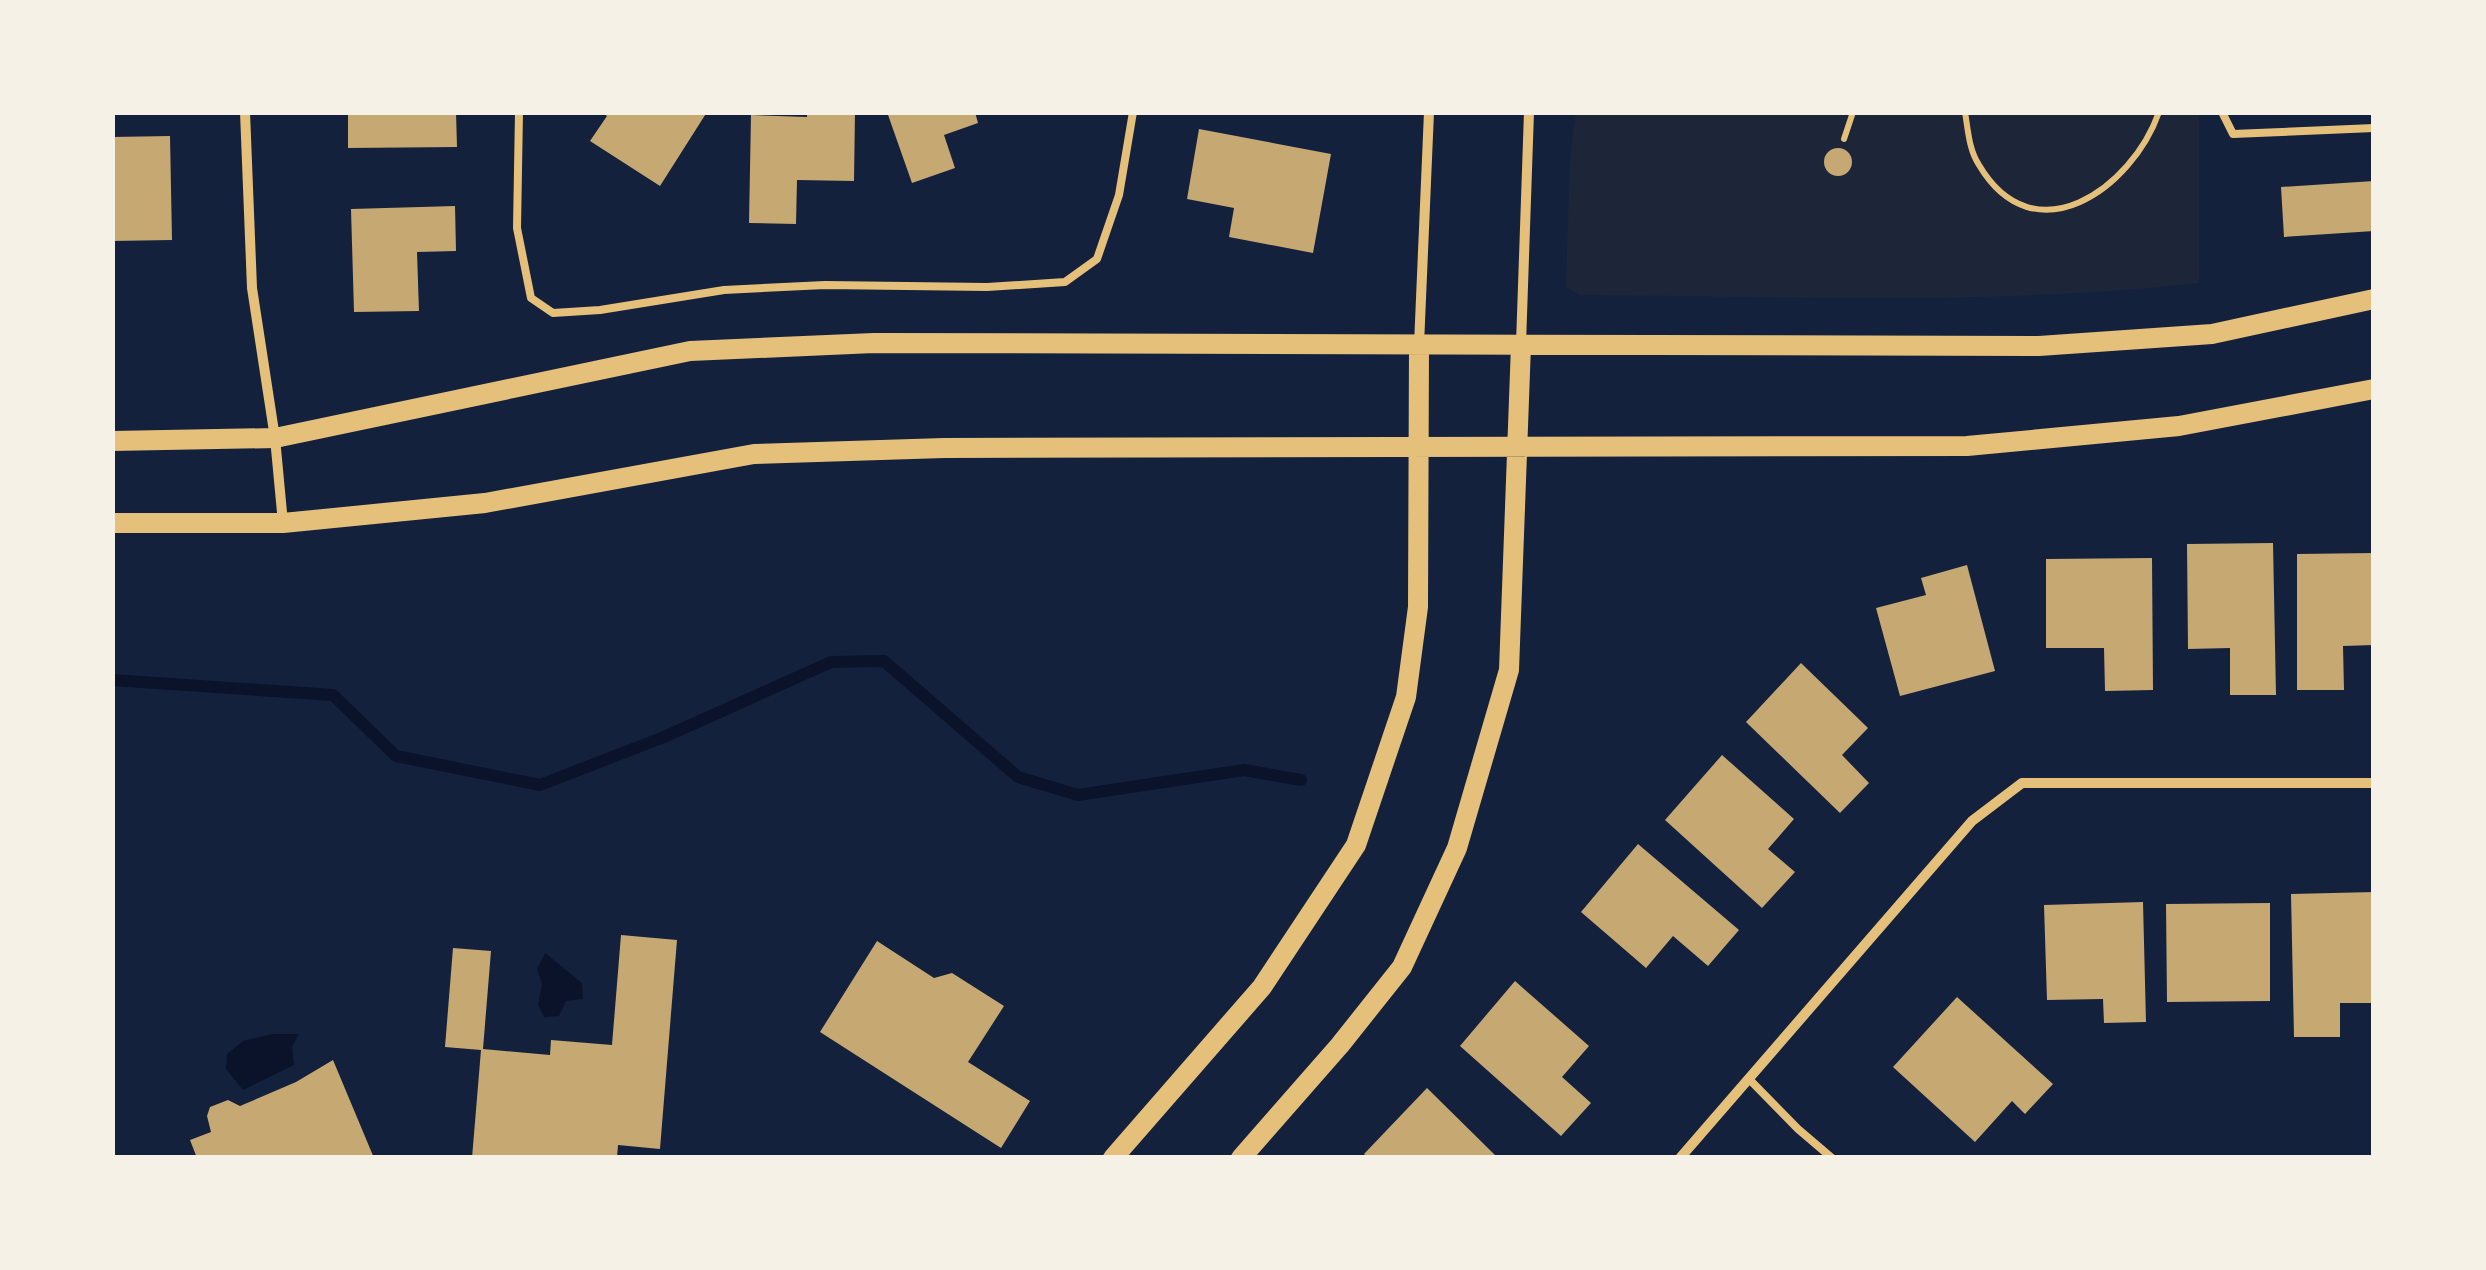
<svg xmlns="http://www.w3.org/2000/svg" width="2486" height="1270" viewBox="0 0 2486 1270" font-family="'Asap Condensed',sans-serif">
  <rect width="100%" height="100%" fill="#14213d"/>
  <path fill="#1d2539" d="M1576,113H2199V283C1994,306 1786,296 1580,295L1566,287L1570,158Z"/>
  <path fill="#0b132b" d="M545,953L582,983L583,999L566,1001L559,1016L544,1017L538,1005L542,984L537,969Z
    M272,1034H299L292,1047L294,1065L243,1090L226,1069L227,1054L243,1041Z"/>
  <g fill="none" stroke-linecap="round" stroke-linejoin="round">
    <path stroke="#0b132b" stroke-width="12" d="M112,680L333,695L396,756L540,785L664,737L831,662L884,661L1018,777L1078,795L1244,770L1301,780"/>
  </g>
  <path fill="#c6a872" d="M348,112H456L457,147L348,148Z
    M602,112H707L660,186L590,141L607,116Z
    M807,112H855L854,181L797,180L796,224L749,223L751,115L807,117Z
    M887,112H975L978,123L944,135L955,168L912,183Z
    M1199,129L1331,154L1313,253L1229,237L1234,208L1187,199Z
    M170,136L172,240L112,241V137Z
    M1824 162a14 14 0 1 1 28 0a14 14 0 1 1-28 0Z
    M2374,181V231L2284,237L2281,187Z
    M455,206L456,251L417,252L419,311L354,312L351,209Z
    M2273,543L2276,695H2230V648L2188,649L2187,544Z
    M2374,553V645L2343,646L2344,690H2297V554Z
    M2152,558L2153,690L2105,691L2104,648H2046V559Z
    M1967,565L1995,671L1900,696L1876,608L1926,595L1921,578Z
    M1801,663L1868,728L1842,755L1869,783L1840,813L1746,722Z
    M1722,755L1794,819L1768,849L1795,872L1762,908L1665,820Z
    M1638,844L1739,930L1708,966L1673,936L1646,968L1581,912Z
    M2374,892V1003H2340V1037H2294L2291,894Z
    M2143,902L2146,1022L2104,1023L2103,999L2047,1000L2044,905Z
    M2270,903V1001L2167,1002L2166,904Z
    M621,935L677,940L660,1149L618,1145L617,1158H472L481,1050L445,1047L453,948L491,951L483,1049L550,1055L551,1040L612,1045Z
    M877,941L934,978L952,973L1004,1006L968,1062L1030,1101L1001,1148L820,1032Z
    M1515,981L1589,1046L1562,1077L1591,1103L1561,1136L1460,1046Z
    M1957,997L2053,1084L2025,1114L2012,1101L1975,1142L1893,1067Z
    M333,1060L374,1158H197L190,1140L211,1132L207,1116L210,1107L228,1100L240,1106L296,1082Z
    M1427,1088L1498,1158H1368L1364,1154Z"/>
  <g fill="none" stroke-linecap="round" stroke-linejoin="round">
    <path stroke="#e5c07b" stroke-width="6" d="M1965,112C1968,130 1969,150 1979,165C2034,258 2132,189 2159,112
      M1844,139L1853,112"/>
    <path stroke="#e5c07b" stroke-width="8" d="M519,112L517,228L531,298L553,313L600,310L724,290L825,285L987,287L1065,282L1097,259L1119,195L1133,112
      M2222,112L2233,134L2374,128
      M1749,1079L1798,1129L1832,1158"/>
    <path stroke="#e5c07b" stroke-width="10" d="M245,112L252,288L275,438L283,523
      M1521,344L1529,112
      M1419,345L1429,112
      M1680,1158L1972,821L2022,783H2374"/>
    <path stroke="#e5c07b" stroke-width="20" d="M112,441L275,438L690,351L874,343L2039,346L2212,334L2374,299
      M112,523H283L485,503L754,454L944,448L1967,446L2179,426L2374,389
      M1113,1158L1262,987L1356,845L1406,697L1418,607L1419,345
      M1241,1158L1340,1045L1402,967L1457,848L1509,670L1521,345"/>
  </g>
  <rect width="2486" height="1270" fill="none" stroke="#f6f1e7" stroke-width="230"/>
</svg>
